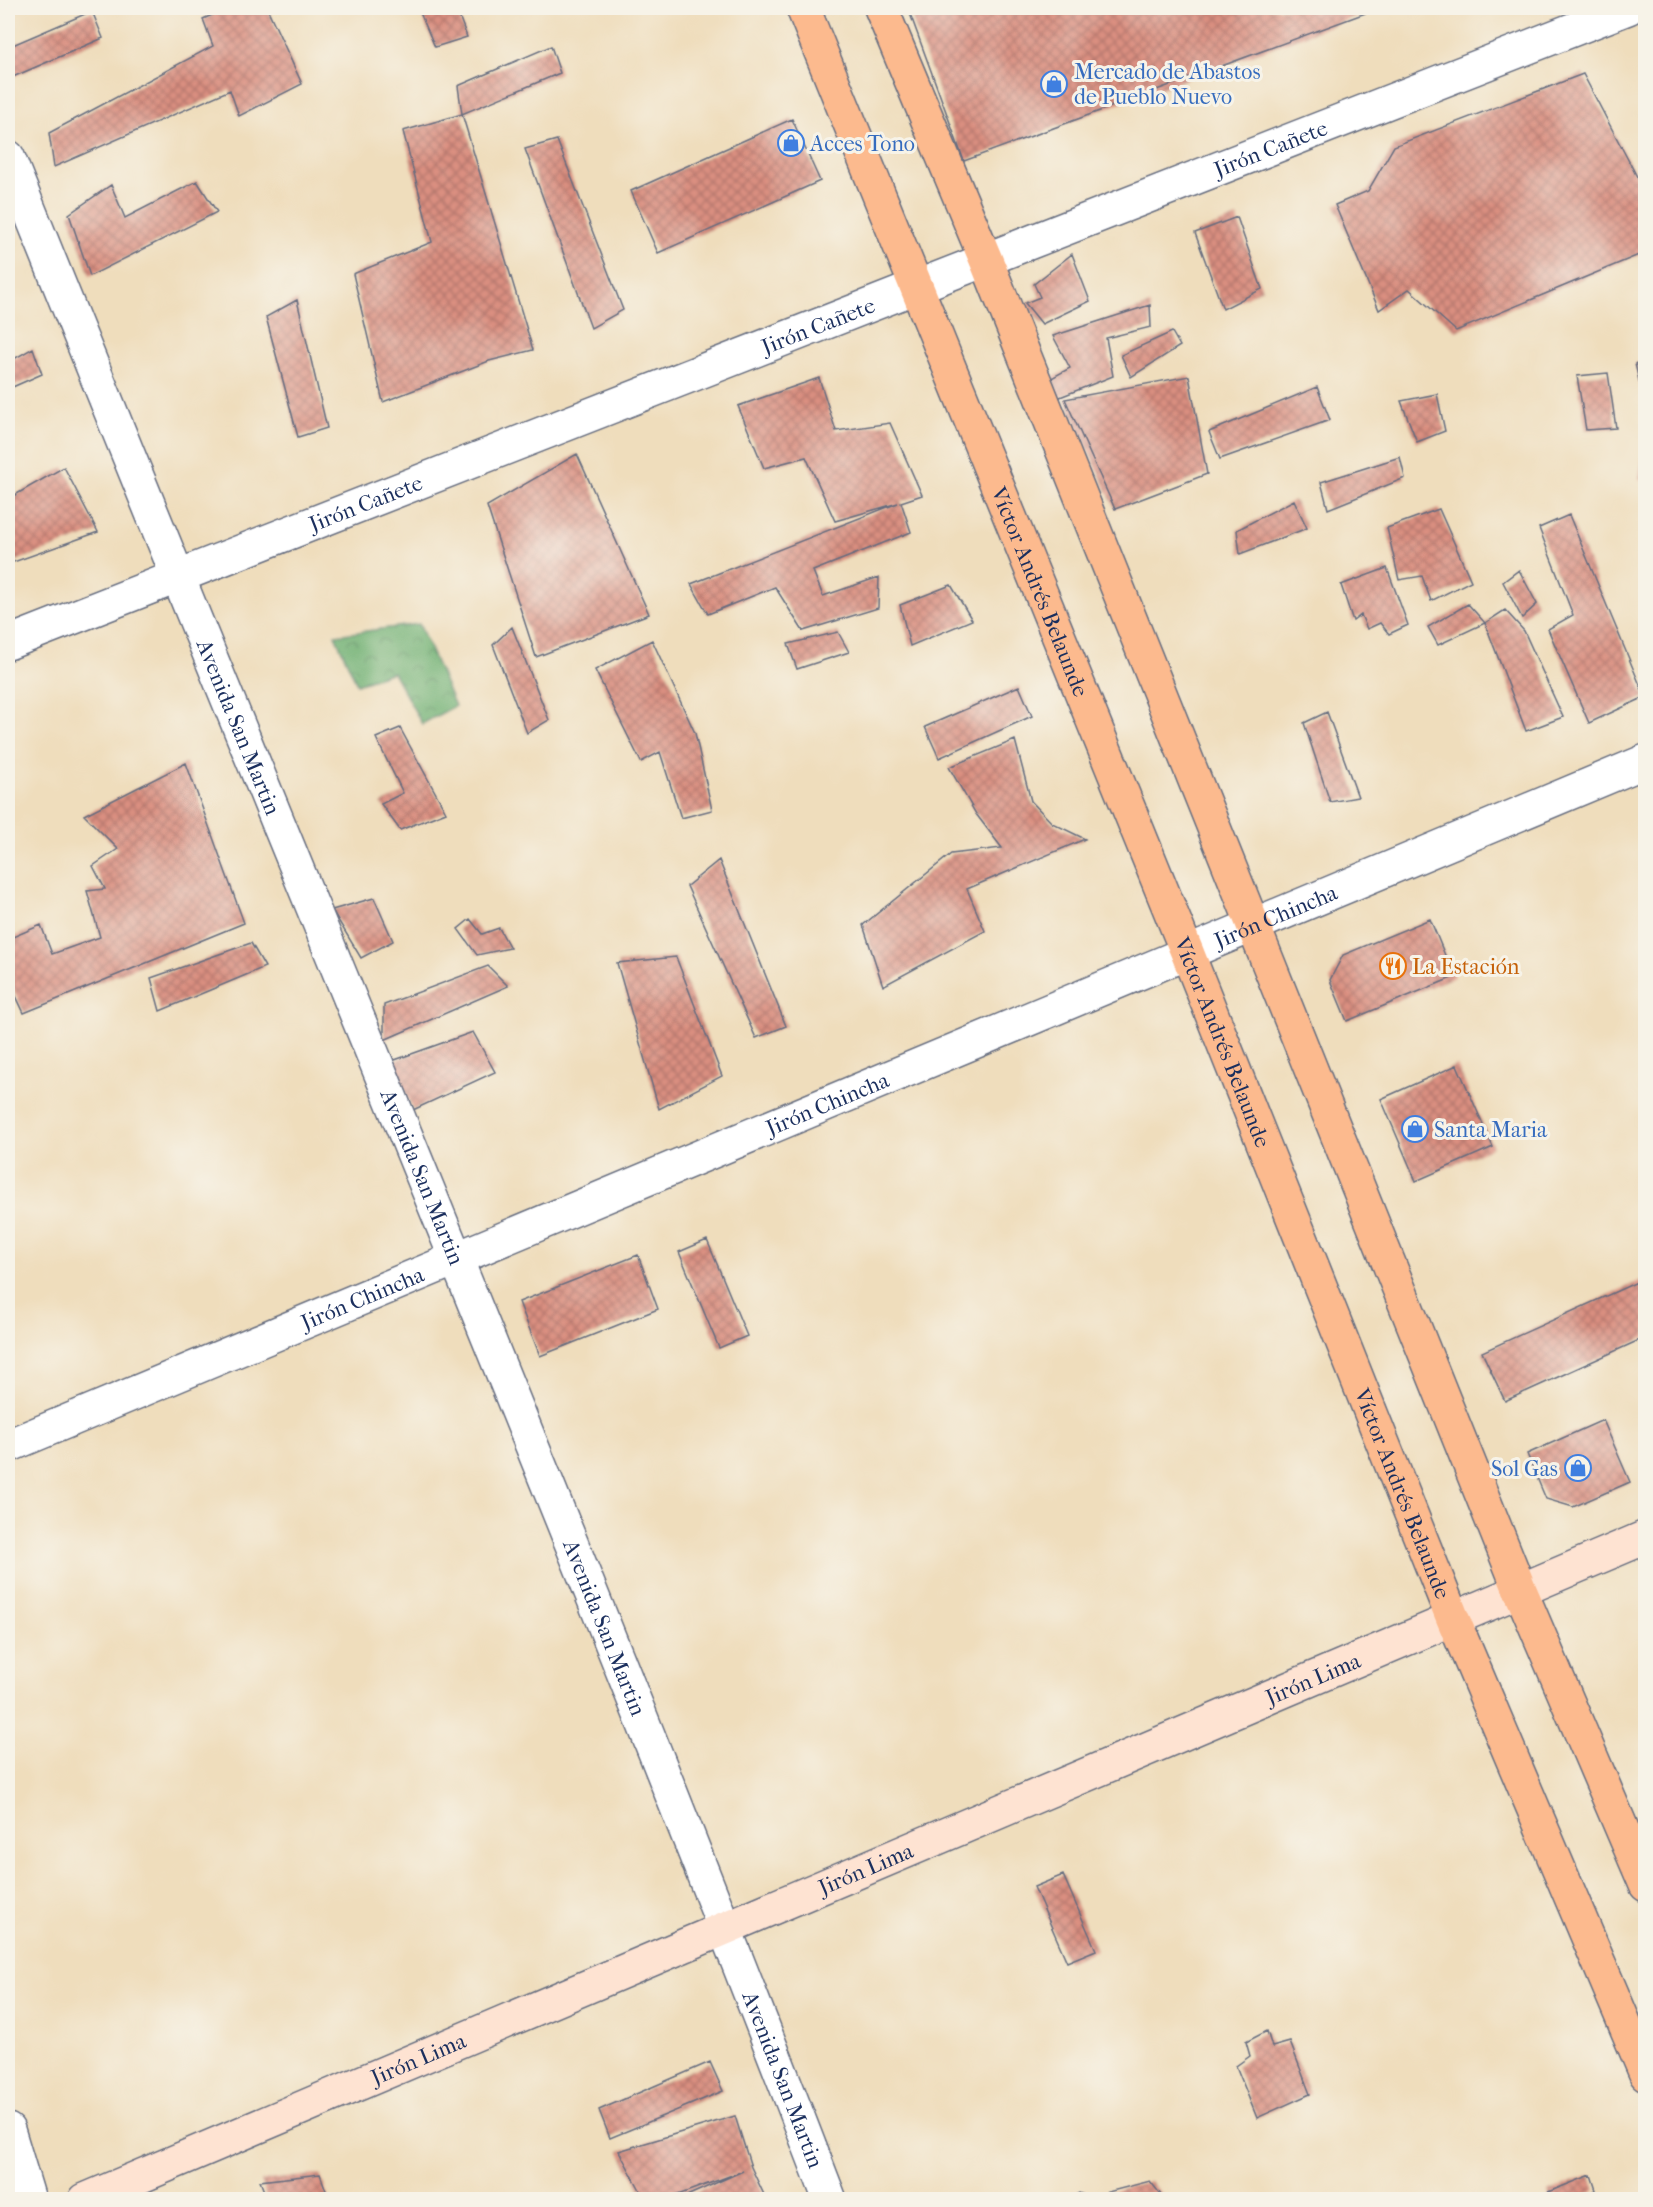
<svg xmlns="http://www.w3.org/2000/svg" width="1653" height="2207" viewBox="0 0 1653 2207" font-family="'IM FELL French Canon',serif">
  <defs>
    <pattern id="forest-crowns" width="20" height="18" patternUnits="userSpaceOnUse" patternTransform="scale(1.5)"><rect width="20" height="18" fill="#70b072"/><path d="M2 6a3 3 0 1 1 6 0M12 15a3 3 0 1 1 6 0" fill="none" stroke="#5b9061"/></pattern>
    <pattern id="building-cross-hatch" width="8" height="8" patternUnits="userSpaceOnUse" patternTransform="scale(1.5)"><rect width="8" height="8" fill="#da8f80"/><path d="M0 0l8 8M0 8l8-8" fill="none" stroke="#b0756c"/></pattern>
  </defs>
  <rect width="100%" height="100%" fill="#f7f3e8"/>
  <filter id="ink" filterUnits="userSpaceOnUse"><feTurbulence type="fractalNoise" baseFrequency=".0167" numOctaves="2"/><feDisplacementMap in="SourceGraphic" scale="12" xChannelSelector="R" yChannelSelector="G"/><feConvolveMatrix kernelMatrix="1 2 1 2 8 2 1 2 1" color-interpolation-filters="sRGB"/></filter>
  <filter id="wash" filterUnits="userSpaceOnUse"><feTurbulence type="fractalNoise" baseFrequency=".008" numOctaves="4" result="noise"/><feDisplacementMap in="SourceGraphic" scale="24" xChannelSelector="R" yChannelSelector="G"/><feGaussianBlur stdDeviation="1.35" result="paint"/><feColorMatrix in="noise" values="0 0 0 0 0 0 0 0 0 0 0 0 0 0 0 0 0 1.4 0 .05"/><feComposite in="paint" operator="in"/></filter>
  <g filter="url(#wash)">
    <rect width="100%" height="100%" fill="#efddbc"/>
    <path fill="url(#forest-crowns)" stroke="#467068" stroke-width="1.5" d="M419,624L455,706L422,724L393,672L357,684L335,635Z"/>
    <g id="blocks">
      <path fill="url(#building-cross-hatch)" d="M228,8H267L302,84L239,116L230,90L54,167L49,133L213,46L203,19Z
        M418,8H456L467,37L435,47Z
        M908,8H1379L964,161Z
        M92,11L103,38L8,79V47Z
        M551,46L560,73L462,114L458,86Z
        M1583,74L1646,194V252L1456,331L1409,289L1379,310L1335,205L1368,191L1394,146Z
        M462,114L533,350L489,361L383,402L353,274L432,242L403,131Z
        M792,119L820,181L658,253L631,191Z
        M557,140L623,310L591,328L525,149Z
        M197,181L217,212L90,276L69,214L111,185L125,218Z
        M1237,217L1262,289L1223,309L1195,233Z
        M1072,254L1090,301L1042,324L1025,303L1040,297L1034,284Z
        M297,300L327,428L298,437L266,317Z
        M1150,305L1151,327L1106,338L1113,376L1055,399L1046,381L1070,368L1053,336Z
        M1172,332L1180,346L1131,377L1121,355Z
        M8,341L14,359L33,348L42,374L8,389Z
        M1646,358V405H1645L1635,364Z
        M1608,373L1616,428L1586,430L1577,376Z
        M1189,376L1207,474L1115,509L1065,399Z
        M819,378L836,431L890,423L922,495L901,502L911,532L813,571L823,596L879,577L878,608L803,631L775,587L708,614L691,584L898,503L835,521L806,457L764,468L738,406Z
        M1317,387L1330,420L1220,459L1209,432Z
        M1437,394L1445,431L1417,442L1401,401Z
        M577,454L649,614L536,657L487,506Z
        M1400,457L1405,478L1328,509L1321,482Z
        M1646,457V481L1639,480L1642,458Z
        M64,467L98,532L8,564V499Z
        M1294,500L1307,528L1240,554L1237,530Z
        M1439,509L1471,581L1431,601L1422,576L1399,580L1387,528Z
        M1569,515L1645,697L1589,723L1548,629L1573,615L1539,528Z
        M1387,568L1408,625L1389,634L1380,623L1367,629L1361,615L1353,621L1341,585Z
        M1519,570L1537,604L1522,618L1503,582Z
        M951,585L972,620L910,646L900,605Z
        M1468,604L1485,623L1438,645L1428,627Z
        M1505,610L1524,631L1563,717L1526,731L1485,623Z
        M512,627L549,720L527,733L493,645Z
        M838,632L849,652L797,669L788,644Z
        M652,640L695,733L712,810L681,818L660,752L641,762L595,670Z
        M1019,686L1032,716L939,758L925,727Z
        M1327,712L1358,797L1330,802L1304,723Z
        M400,728L446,812L400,830L381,804L403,793L376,738Z
        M1015,740L1031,801L1052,823L1085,839L967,889L985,931L883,986L863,925L951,854L1002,848L976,814L949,767Z
        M186,763L244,923L24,1013L8,979V939L41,925L52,954L100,937L87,891L105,889L93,866L118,849L84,815Z
        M719,860L786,1026L756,1038L687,886Z
        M374,898L393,941L361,958L332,910Z
        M470,919L482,934L499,928L510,948L477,955L458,929Z
        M1430,919L1454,977L1347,1021L1330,980L1343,955Z
        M251,943L265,967L160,1011L151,978Z
        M676,957L722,1076L659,1109L617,963Z
        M488,966L508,986L384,1040V1005Z
        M473,1032L495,1072L413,1110L392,1061Z
        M1457,1065L1493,1147L1416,1181L1381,1099Z
        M707,1240L747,1336L719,1348L679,1252Z
        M638,1255L658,1309L540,1356L519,1302Z
        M1646,1278V1337L1505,1401L1482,1352Z
        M1603,1420L1630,1482L1573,1507L1546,1499L1527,1454Z
        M1063,1875L1096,1950L1067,1962L1034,1887Z
        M1267,2031L1272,2047L1290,2042L1310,2094L1257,2118L1236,2066L1250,2056L1246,2042Z
        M710,2062L723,2091L610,2138L599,2110Z
        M735,2116L751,2167L766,2199H680L743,2171L667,2199H645L619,2151Z
        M320,2174L329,2199H267L260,2181Z
        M1591,2175L1596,2190L1578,2199H1551L1548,2192Z
        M1150,2181L1161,2195L1151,2199H1068L1079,2193L1089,2197Z"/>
    </g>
  </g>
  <g filter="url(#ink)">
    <use href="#blocks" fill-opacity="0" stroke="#656c7f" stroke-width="1.5"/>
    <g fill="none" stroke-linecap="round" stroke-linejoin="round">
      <defs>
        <g id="street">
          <path id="s1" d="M8,157C281,838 567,1514 830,2200"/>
          <path id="s2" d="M8,643L1628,8"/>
          <path id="s3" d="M8,1446L1646,761"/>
          <path d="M8,2130L29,2200"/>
        </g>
        <g id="secondary">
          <path id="s4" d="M85,2200L1646,1537"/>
        </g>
        <g id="primary">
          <path id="s5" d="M803,8L1187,952L1453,1619L1646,2074"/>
          <path d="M881,8L986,260L1520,1590L1646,1885"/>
        </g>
      </defs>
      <use href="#street" stroke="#656c7f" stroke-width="36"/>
      <use href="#secondary" stroke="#656c7f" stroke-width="36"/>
      <use href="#primary" stroke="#656c7f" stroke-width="36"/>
      <use href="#street" stroke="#fff" stroke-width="33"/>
      <use href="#secondary" stroke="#fee3d2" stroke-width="33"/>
      <use href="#primary" stroke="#fcba8e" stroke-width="33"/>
    </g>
  </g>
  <defs>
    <symbol id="shop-ring" viewBox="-11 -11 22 22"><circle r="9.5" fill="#f7f3e8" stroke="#3f7fe0" stroke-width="1.5"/><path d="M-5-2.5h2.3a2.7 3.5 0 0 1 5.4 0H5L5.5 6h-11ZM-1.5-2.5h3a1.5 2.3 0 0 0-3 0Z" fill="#3f7fe0"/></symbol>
    <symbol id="restaurant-ring" viewBox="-11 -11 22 22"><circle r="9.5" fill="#f7f3e8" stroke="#e8710a" stroke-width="1.5"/><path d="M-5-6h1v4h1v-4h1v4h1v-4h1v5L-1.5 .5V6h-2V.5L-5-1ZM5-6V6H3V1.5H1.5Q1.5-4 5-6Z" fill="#e8710a"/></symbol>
  </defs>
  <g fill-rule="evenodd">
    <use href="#shop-ring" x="1039" y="69" width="30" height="30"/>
    <use href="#shop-ring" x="776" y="128" width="30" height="30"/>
    <use href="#restaurant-ring" x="1378" y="951" width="30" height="30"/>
    <use href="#shop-ring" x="1400" y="1114" width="30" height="30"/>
    <use href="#shop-ring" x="1563" y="1453" width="30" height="30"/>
  </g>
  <g text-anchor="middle" stroke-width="6" stroke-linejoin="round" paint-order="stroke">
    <g font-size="22" fill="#366cbe" stroke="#f7f3e8" text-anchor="start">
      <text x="1074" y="79">Mercado de Abastos<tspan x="1074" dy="25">de Pueblo Nuevo</tspan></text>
      <text x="810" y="151">Acces Tono</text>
      <text x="1434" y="1137">Santa Maria</text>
      <text x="1558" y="1476" text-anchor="end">Sol Gas</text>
    </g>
    <g font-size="22" fill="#1b2f5e" stroke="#f7f3e8">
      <text dy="8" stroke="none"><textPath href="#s2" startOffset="1356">Jirón Cañete</textPath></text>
      <text dy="8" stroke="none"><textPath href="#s2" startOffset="870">Jirón Cañete</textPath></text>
      <text dy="8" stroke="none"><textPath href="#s2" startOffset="384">Jirón Cañete</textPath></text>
      <text dy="8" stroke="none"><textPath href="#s5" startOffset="630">Víctor Andrés Belaunde</textPath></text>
      <text dy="8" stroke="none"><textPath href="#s1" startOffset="615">Avenida San Martin</textPath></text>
      <text dy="8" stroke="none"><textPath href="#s3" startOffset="1374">Jirón Chincha</textPath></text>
      <text dy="8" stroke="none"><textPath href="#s5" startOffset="1116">Víctor Andrés Belaunde</textPath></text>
      <text dy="8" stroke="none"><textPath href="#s3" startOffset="888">Jirón Chincha</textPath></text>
      <text dy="8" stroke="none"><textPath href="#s1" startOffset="1101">Avenida San Martin</textPath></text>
      <text dy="8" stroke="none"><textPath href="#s3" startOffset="384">Jirón Chincha</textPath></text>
      <text dy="8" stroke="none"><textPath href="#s5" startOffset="1602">Víctor Andrés Belaunde</textPath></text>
      <text dy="8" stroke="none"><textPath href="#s1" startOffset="1587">Avenida San Martin</textPath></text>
      <text dy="8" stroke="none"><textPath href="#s4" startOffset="1334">Jirón Lima</textPath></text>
      <text dy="8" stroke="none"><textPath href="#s4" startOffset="848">Jirón Lima</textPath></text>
      <text dy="8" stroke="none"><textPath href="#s4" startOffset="362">Jirón Lima</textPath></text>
      <text dy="8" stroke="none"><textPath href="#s1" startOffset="2073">Avenida San Martin</textPath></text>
    </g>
    <g font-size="22" fill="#c56008" stroke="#f7f3e8" text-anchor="start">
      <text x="1412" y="974">La Estación</text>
    </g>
  </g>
  <rect width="1653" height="2207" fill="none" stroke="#f7f3e8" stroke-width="30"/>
</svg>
